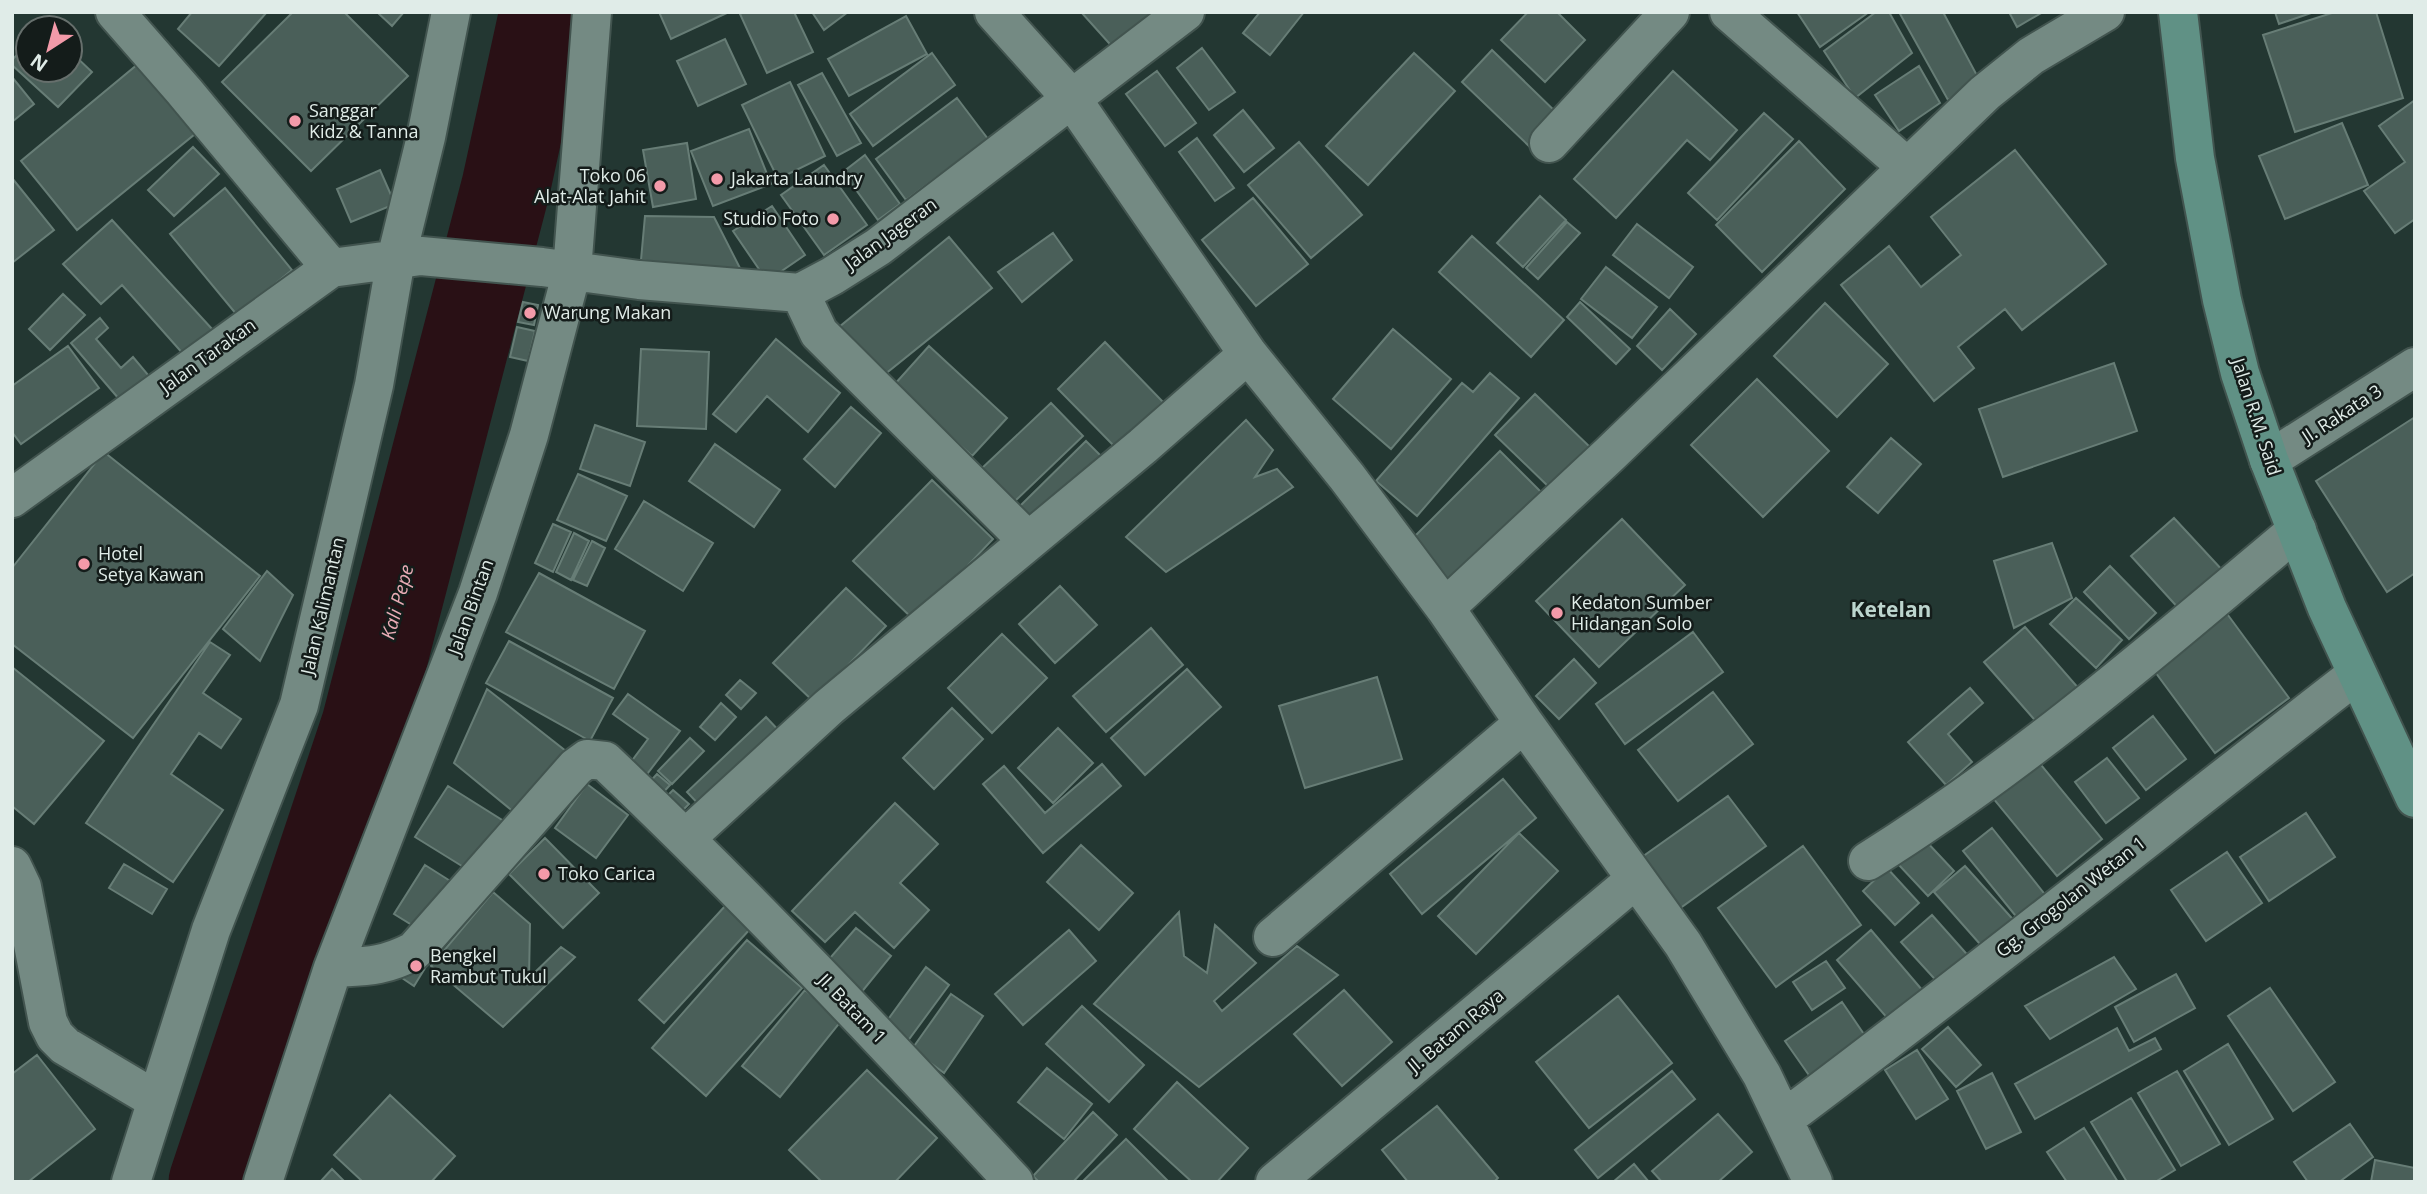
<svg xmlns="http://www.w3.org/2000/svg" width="2427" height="1194" viewBox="0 0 2427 1194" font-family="'Open Sans',sans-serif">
  <rect width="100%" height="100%" fill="#233732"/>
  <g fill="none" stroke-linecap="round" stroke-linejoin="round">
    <path stroke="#291015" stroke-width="89" d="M213,1182L366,724L506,186L544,12"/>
  </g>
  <path fill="#4a5f59" stroke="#677d76" stroke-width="2" d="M192,12H267L219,66L178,29Z
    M293,12H344L408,76L311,171L222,82Z
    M377,12H404L392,26Z
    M659,12H729L671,39Z
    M744,12H794L813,52L767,73L740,14Z
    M812,12H848L824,30Z
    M1081,12H1161L1117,52Z
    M1260,12H1304L1270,55L1243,33Z
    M1528,12H1557L1585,40L1545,82L1501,40Z
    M1797,12H1869L1820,47Z
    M1876,12H1889L1912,53L1855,98L1824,51Z
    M1899,12H1943L1981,83L1948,100Z
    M2009,12H2043L2017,27Z
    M2275,12H2314L2279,24Z
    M2335,12H2376L2403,98L2295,132L2263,35Z
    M906,16L927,54L849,96L828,59Z
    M725,39L746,84L698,106L677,61Z
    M28,43V70H70V51L92,72L58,107L12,65V60Z
    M1202,48L1235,92L1209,110L1177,68Z
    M1492,50L1561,117L1531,148L1462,82Z
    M932,53L955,85L873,146L850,114Z
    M1414,53L1455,91L1368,185L1326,146Z
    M138,64L195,134L77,230L21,161Z
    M1919,66L1940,103L1899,131L1875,95Z
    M1157,71L1196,123L1165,146L1126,94Z
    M1673,71L1737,130L1710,160L1687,140L1616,218L1574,179Z
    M822,73L861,143L837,156L798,85Z
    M12,77L34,104L12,122Z
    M790,82L825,156L778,179L742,105Z
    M957,98L988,139L906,200L876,159Z
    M2415,100V219L2395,233L2364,191L2405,162L2379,126Z
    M1243,110L1274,148L1244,172L1214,135Z
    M1764,113L1793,139L1717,220L1688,193Z
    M2342,123L2368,185L2285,219L2259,156Z
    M749,129L771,184L713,206L691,151Z
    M1197,138L1234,188L1215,201L1179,152Z
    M1799,141L1845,189L1762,272L1716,225Z
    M1299,142L1362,215L1311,258L1248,185Z
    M687,143L696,199L653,207L643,150Z
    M193,147L219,174L174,216L148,190Z
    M2015,150L2106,264L2022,330L2005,309L1958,347L1974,368L1934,401L1841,285L1889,246L1921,287L1961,255L1931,217Z
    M865,155L900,204L878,220L843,172Z
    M824,165L867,225L824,255L781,195Z
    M380,170L395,204L351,222L337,189Z
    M12,178L54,230L12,263Z
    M225,188L292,270L237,315L170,234Z
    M1540,196L1566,220L1523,267L1497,243Z
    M1253,198L1308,264L1256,306L1202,240Z
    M772,206L805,255L767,281L733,231Z
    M645,216L714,217L744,276L641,260Z
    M112,220L213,330L185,356L122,285L101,304L63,264Z
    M1567,222L1580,233L1538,279L1526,268Z
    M1637,224L1693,267L1669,298L1613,255Z
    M1053,233L1072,260L1022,302L998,272Z
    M1472,236L1564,320L1531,357L1439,272Z
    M949,237L992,288L874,383L833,332Z
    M1606,267L1657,307L1632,338L1581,299Z
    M63,294L85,315L50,350L29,329Z
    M523,302L538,305L534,325L518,322Z
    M1580,302L1630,349L1616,364L1567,317Z
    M1825,303L1888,364L1837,417L1774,356Z
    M1670,309L1696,334L1662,370L1637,346Z
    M100,318L108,328L96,339L121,368L133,357L154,382L125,406L71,343Z
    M517,327L535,331L528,361L510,357Z
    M1393,329L1451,379L1391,449L1333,399Z
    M776,339L840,393L808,432L767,396L736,432L713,414Z
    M1105,342L1163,402L1116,448L1058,389Z
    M68,346L99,388L21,444L12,432V386Z
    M929,346L1007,418L972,456L894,385Z
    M641,349L709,352L706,429L637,426Z
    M2114,363L2137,431L2003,477L1979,409Z
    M1490,373L1519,398L1417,516L1376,481L1462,383L1473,392Z
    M1757,379L1829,451L1763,517L1691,445Z
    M1535,394L1592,449L1552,490L1495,435Z
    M1051,403L1083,436L1013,503L981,469Z
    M851,407L881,433L835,487L804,459Z
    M2415,417V573L2387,592L2316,481Z
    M1246,420L1273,450L1255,477L1277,469L1293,487L1166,572L1126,537Z
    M595,425L645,442L630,486L580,469Z
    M1891,438L1921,464L1878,513L1847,487Z
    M1086,441L1108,463L1038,531L1017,509Z
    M715,444L780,490L754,527L689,481Z
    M1500,451L1545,496L1456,587L1410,541Z
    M104,452L260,576L133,738L12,644V568Z
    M578,474L627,496L606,541L557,520Z
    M932,480L993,539L915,621L853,561Z
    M644,501L713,543L683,591L615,549Z
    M2174,518L2224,572L2181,611L2131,556Z
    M1622,519L1685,585L1599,667L1536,601Z
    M553,524L571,532L553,572L535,563Z
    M574,533L589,541L571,580L556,572Z
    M592,541L605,548L587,586L573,580Z
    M2052,543L2072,598L2014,628L1994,561Z
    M2110,566L2156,613L2129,639L2084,592Z
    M267,571L293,595L260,661L223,629Z
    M539,573L645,631L614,689L506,632Z
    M1060,586L1097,625L1055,663L1019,624Z
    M846,588L886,626L813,701L773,663Z
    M2076,598L2122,640L2096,668L2050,624Z
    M2225,611L2289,698L2215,753L2150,665Z
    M2025,627L2080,690L2040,726L1984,662Z
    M1151,628L1183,665L1106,732L1073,696Z
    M1693,632L1723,672L1625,744L1596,704Z
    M1002,634L1047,678L992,733L948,688Z
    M509,641L613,698L590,741L486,683Z
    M210,642L230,655L203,693L241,719L221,748L199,733L171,774L223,810L173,882L86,823Z
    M1574,659L1596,683L1559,719L1536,696Z
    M12,667L104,741L34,824L12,806Z
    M1187,669L1221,707L1145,775L1111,738Z
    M1377,677L1402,759L1305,788L1279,706Z
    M740,680L756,693L741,709L726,695Z
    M1970,688L1983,703L1948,734L1972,762L1946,785L1908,742Z
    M487,689L576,759L526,822L454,763Z
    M1713,692L1753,744L1678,801L1638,750Z
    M628,694L680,731L641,782L625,770L648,739L613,714Z
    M721,703L736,717L715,740L700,727Z
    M952,708L983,739L934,789L903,758Z
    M2153,716L2186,759L2146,790L2113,748Z
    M766,717L782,734L704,810L687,792Z
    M1058,728L1093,763L1053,803L1018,768Z
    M690,738L704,751L672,784L658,771Z
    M2107,758L2139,798L2106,823L2075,782Z
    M2037,760L2102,839L2057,876L1992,797Z
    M1102,764L1121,786L1043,853L983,784L1004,766L1045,813Z
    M657,774L670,785L659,797L647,785Z
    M1503,779L1536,818L1422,914L1390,874Z
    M587,784L628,815L596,858L555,828Z
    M448,786L510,825L478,876L415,837Z
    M673,790L689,804L677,816L662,801Z
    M1728,796L1766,846L1679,909L1642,857Z
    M895,803L938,844L900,883L929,910L894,948L855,912L825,942L792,911Z
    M2306,813L2335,857L2269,901L2240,857Z
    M1992,828L2047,897L2019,920L1963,851Z
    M1519,833L1558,871L1476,954L1438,916Z
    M545,838L599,893L563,928L509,874Z
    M1924,839L1954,871L1928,896L1898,864Z
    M1081,845L1133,893L1099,930L1047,882Z
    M1803,846L1861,925L1776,987L1718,908Z
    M2227,852L2262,903L2206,941L2171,890Z
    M124,864L167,889L152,914L109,888Z
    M425,865L455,884L425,933L394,914Z
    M1965,866L2018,925L1987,952L1934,892Z
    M1887,868L1919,903L1895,925L1863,891Z
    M493,892L530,924L529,978L561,947L575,957L503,1027L431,966Z
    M726,905L751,928L664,1023L639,1000Z
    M1179,912L1184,956L1207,973L1215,925L1256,963L1214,1001L1222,1011L1297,946L1338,975L1199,1087L1094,1004Z
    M1932,915L1972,960L1942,987L1901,942Z
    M856,928L891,956L860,994L824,965Z
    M1069,930L1096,961L1023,1025L995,994Z
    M1871,930L1923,991L1889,1020L1837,960Z
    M747,940L802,988L706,1096L652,1048Z
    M2114,957L2136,989L2050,1039L2025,1006Z
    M414,958L427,965L414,986L402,978Z
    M1826,961L1845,988L1812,1010L1793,982Z
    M926,967L949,985L907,1042L884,1025Z
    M2176,974L2195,1008L2134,1042L2115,1007Z
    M2270,988L2335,1082L2293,1111L2228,1016Z
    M805,990L842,1020L780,1097L742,1066Z
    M1344,990L1392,1042L1342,1086L1294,1034Z
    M951,994L983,1016L944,1073L912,1049Z
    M1618,996L1672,1063L1589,1128L1536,1062Z
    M1842,1002L1870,1043L1813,1081L1785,1041Z
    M1082,1006L1144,1065L1109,1102L1046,1044Z
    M1948,1027L1981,1065L1956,1087L1922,1049Z
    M2117,1028L2129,1051L2155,1038L2161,1049L2035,1119L2015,1084Z
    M2228,1044L2273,1119L2229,1145L2184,1071Z
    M1917,1050L1948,1099L1916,1119L1885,1070Z
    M37,1055L95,1129L28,1182H12V1074Z
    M1047,1068L1092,1104L1064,1139L1018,1102Z
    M867,1070L937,1138L895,1182H822L789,1150Z
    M1672,1071L1695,1099L1598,1178L1575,1150Z
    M2177,1071L2220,1144L2181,1166L2138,1093Z
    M1992,1073L2021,1132L1986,1149L1957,1091Z
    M1177,1082L1248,1148L1217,1182H1192L1134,1129Z
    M390,1095L455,1156L431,1182H363L334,1155Z
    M2131,1098L2175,1170L2155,1182H2127L2091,1122Z
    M1437,1106L1498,1178L1494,1182H1408L1382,1150Z
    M1093,1112L1117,1135L1073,1182H1039L1033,1176Z
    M1718,1114L1752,1152L1718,1182H1662L1652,1171Z
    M2350,1124L2373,1157L2339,1182H2308L2294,1162Z
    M2084,1128L2118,1182H2067L2047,1152Z
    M1126,1139L1169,1182H1082Z
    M2375,1160L2415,1168V1182H2371Z
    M1634,1164L1649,1182H1613Z
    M332,1169L345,1182H320Z"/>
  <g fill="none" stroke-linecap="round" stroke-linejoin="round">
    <defs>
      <path id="street" d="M115,12L184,91L331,268
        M994,12L1072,99L1248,354L1347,477L1445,608L1524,723L1683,944L1762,1075L1813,1182
        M1729,12L1907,167
        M1549,143L1670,12
        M800,293L819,333L1028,541
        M2269,460L2415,367
        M12,498L331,268L421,256L542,267L639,280L800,293L832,276L878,247L1185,12
        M1445,608L1609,455L1985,93L2031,56L2105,12
        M686,838L829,707L1143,446L1248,354
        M1868,861C2022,765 2159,646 2297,530
        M12,866L22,887L48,1022L55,1036L65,1046L156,1100
        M1273,937L1524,723
        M333,968C367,966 383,967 414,951L576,767L587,759L605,761C747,896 881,1038 1014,1182
        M1784,1119C1978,974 2166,822 2357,674
        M131,1182L211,930L299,705L374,385L396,259L426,137L451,12
        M263,1182L333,968L478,593L529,435L572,271L592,12
        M1275,1182L1636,879"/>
      <path id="secondary" d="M2178,12L2195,158L2222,300L2240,373L2269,460L2327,608L2415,798"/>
    </defs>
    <use href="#street" stroke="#42544f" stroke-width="42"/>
    <use href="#secondary" stroke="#42544f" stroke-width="42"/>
    <use href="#street" stroke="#748a83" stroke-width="38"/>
    <use href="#secondary" stroke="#609185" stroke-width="38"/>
  </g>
  <g fill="#f39aa9" stroke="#141c1a" stroke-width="2.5">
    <circle cx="295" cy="121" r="7"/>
    <circle cx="717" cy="179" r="7"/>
    <circle cx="660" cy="186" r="7"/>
    <circle cx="833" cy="219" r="7"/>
    <circle cx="530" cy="313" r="7"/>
    <circle cx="84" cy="564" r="7"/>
    <circle cx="1557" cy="613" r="7"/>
    <circle cx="544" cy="874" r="7"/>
    <circle cx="416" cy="966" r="7"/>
  </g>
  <g text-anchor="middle" stroke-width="5" stroke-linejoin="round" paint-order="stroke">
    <g font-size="18" fill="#e0ece8" stroke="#141c1a" text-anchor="start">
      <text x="309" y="117">Sanggar<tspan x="309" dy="21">Kidz &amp; Tanna</tspan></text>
      <text x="646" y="182" text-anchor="end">Toko 06<tspan x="646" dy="21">Alat-Alat Jahit</tspan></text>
      <text x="731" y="185">Jakarta Laundry</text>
      <text x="819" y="225" text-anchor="end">Studio Foto</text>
      <text x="544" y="319">Warung Makan</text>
      <text x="98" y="560">Hotel<tspan x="98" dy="21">Setya Kawan</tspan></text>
      <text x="1571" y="609">Kedaton Sumber<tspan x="1571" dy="21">Hidangan Solo</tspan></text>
      <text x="558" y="880">Toko Carica</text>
      <text x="430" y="962">Bengkel<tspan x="430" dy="21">Rambut Tukul</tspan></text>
    </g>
    <g font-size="18" fill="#e0ece8" stroke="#141c1a">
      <text transform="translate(891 234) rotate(-36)" y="6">Jalan Jageran</text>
      <text transform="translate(208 356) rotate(-36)" y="6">Jalan Tarakan</text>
      <text transform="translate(2342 414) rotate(-33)" y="6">Jl. Rakata 3</text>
      <text transform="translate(2256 417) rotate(72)" y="6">Jalan R.M. Said</text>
      <text transform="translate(323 606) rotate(-77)" y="6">Jalan Kalimantan</text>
      <text transform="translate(471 607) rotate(-70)" y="6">Jalan Bintan</text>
      <text transform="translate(2071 897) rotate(-38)" y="6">Gg. Grogolan Wetan 1</text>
      <text transform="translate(852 1009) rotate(46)" y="6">Jl. Batam 1</text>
      <text transform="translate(1456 1031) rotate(-40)" y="6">Jl. Batam Raya</text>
    </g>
    <g font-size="19" font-style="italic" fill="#e9acb6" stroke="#141c1a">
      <text transform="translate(397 602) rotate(-75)" y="7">Kali Pepe</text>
    </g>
    <g font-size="21" font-weight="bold" fill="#bcd4cd" stroke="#141c1a">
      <text x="1891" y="617">Ketelan</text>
    </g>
  </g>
  <rect width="2427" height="1194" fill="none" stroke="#e0ece8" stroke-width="28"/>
  <g transform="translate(49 49) rotate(216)"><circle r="33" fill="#141c1a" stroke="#666f6c" stroke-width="2"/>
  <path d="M0-5L12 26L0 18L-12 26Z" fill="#f39aa9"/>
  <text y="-10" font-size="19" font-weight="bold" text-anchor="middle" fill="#e0ece8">N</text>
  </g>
</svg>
